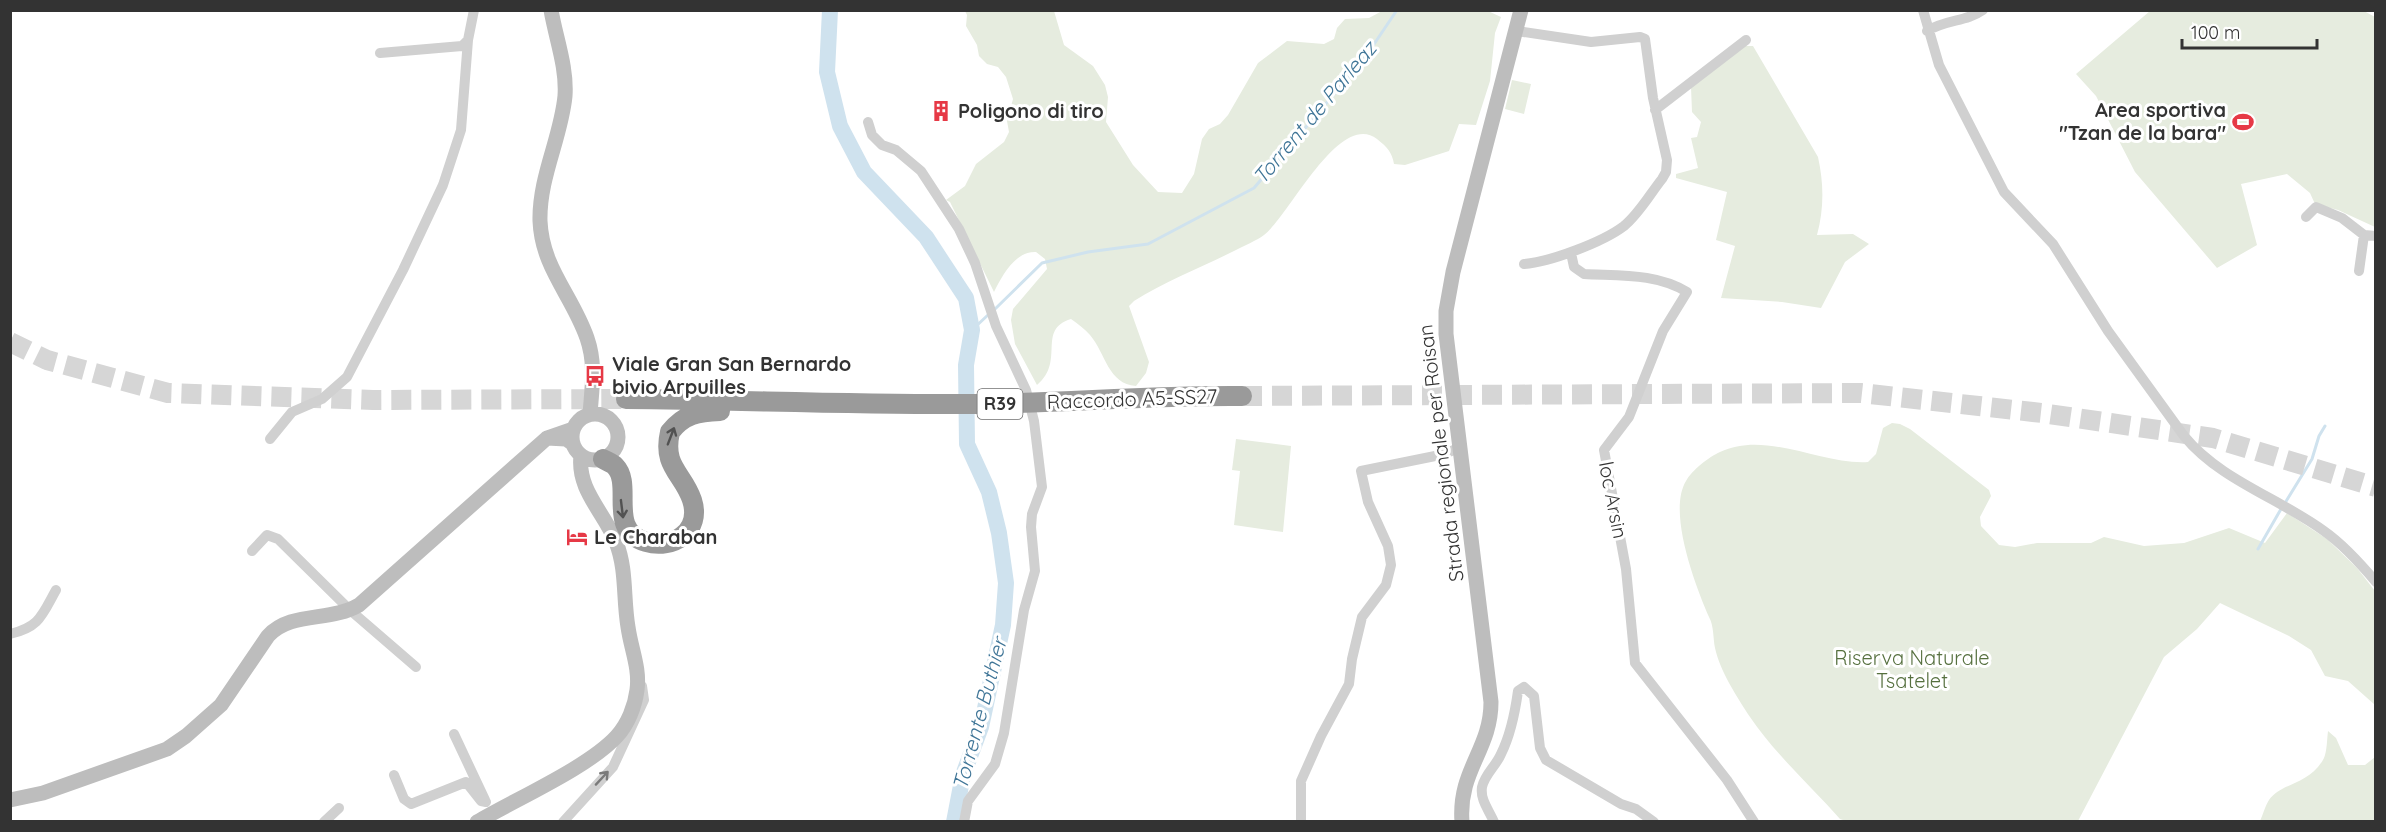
<svg xmlns="http://www.w3.org/2000/svg" width="2386" height="832" viewBox="0 0 2386 832" font-family="Quicksand,sans-serif">
  <rect width="100%" height="100%" fill="#fff"/>
  <path fill="#e6ecdf" d="M965,11H1054L1064,45L1093,66L1105,85L1108,97L1106,122L1133,165L1158,192L1182,193L1194,174L1202,139L1209,129L1220,124L1228,115L1258,63L1287,41L1324,44L1334,39L1337,28L1345,19L1369,18L1382,11H1488L1501,17L1495,33L1490,81L1476,125L1459,124L1449,151L1405,165L1394,164C1392,152 1387,147 1377,139C1339,110 1288,218 1264,235C1256,241 1245,245 1236,250C1202,267 1166,281 1134,301L1129,306L1149,362L1146,373L1136,386C1108,384 1106,354 1090,335C1085,329 1078,324 1071,319C1036,330 1066,361 1037,385L1015,344L1011,320L1013,309L1047,269L1045,259L1036,252C1015,251 1002,276 994,292L950,202L946,200L965,186L976,164L1004,142L1009,132L1007,121L1013,99L1006,77L998,67L987,64L979,56L977,45L966,26L967,15Z
    M2150,11H2364L2375,17V227L2338,210L2315,204L2310,193L2287,174L2241,184L2257,245L2217,268L2135,172L2096,96L2076,74Z
    M1742,46H1753L1818,157C1824,184 1824,209 1817,235L1853,234L1869,244L1845,262L1821,308L1782,302L1721,298L1735,246L1716,240L1727,192L1676,178V174L1698,168L1691,138L1697,137L1701,122L1692,112L1691,87Z
    M1512,80L1531,84L1524,114L1505,109Z
    M1892,423L1900,424L1910,429L1989,490L1991,496L1980,517L1981,526L1999,545L2015,547L2037,543H2091L2104,537L2144,546L2184,543L2229,528L2265,543L2287,513L2327,539L2357,568L2375,591V705L2348,681L2325,676L2311,650L2289,636L2220,603L2197,629L2164,657L2078,821H1846L1840,819C1810,785 1775,754 1750,717C1737,697 1720,671 1715,648C1713,638 1714,626 1709,617C1696,587 1667,512 1686,481C1692,470 1709,457 1720,452C1766,430 1821,465 1868,462L1876,454L1883,428Z
    M1236,439L1291,446L1283,532L1234,525L1240,471L1232,470Z
    M2328,731L2336,738L2348,765H2365L2375,757V821H2260C2263,815 2265,806 2269,800C2282,782 2310,785 2324,758C2327,751 2327,739 2328,731Z"/>
  <g fill="none" stroke-linecap="round" stroke-linejoin="round">
    <path stroke="#cfe2ee" stroke-width="3" d="M994,310L1042,263L1088,252L1148,244L1254,188L1364,59L1397,10
      M972,330L989,314
      M2285,503L2312,459L2319,436L2325,426
      M2258,549L2281,509"/>
    <path stroke="#cfe2ee" stroke-width="16" d="M830,10L827,72L840,126L864,172L926,237L966,298L972,330L966,365L967,444L989,492L999,533L1006,583L1003,625L981,727L963,775L954,822"/>
    <path stroke="#d6d6d6" stroke-width="20" stroke-dasharray="20 10" stroke-linecap="butt" d="M10,342L47,360L168,393L373,400L626,399
      M1242,396L1861,393L2042,413L2213,438L2376,487"/>
    <path stroke="#d0d0d0" stroke-width="10" d="M1923,10L1939,65L2004,192L2053,244L2108,331L2184,436C2220,480 2279,498 2324,531C2344,545 2360,563 2376,582
      M1517,31L1591,42L1640,37L1645,39L1653,98L1667,160L1666,172L1662,179C1650,194 1639,214 1624,226C1603,242 1550,262 1524,264
      M1927,31C1947,19 1966,22 1983,10
      M380,53L462,46L468,40
      M1655,110L1746,40
      M868,122L872,135L882,145L896,150L921,171L959,229L975,263L996,326L1026,390L1034,421L1042,487L1032,514L1031,527L1035,571L1024,610L1004,733L995,764L968,801L964,822
      M2306,217L2316,207L2342,218L2364,235L2376,236
      M1571,253L1574,267L1584,274C1619,276 1656,273 1687,292L1663,331L1629,417L1604,450L1626,569L1635,663L1727,780L1754,822
      M2359,271L2364,235
      M270,439L292,412L322,399L347,377L403,270L443,185L461,130L468,40L474,10
      M252,551L267,535L278,539L350,610L416,667
      M10,634C40,627 42,615 56,590
      M454,734L485,800
      M394,775L404,799L411,804L466,782L481,801L486,802
      M324,822L339,808
      M563,822L613,767L644,700L642,686
      M1301,822V781L1321,736L1349,684L1352,659L1362,617L1386,585L1391,565L1388,546L1368,502L1361,471L1445,454L1460,447
      M1494,822C1489,810 1480,800 1482,787C1485,774 1496,766 1501,754C1511,734 1515,713 1518,691L1524,687L1534,696L1540,748L1546,760L1621,804L1636,809L1654,822"/>
    <path stroke="#bdbdbd" stroke-width="15" d="M551,10C556,39 567,67 565,96C561,138 539,177 540,221C542,268 572,295 587,338C596,364 592,387 590,414
      M572 437a23 23 0 1 1 46 0a23 23 0 1 1-46 0Z
      M572,443L566,439L547,438L573,429
      M10,800L43,793L167,749L186,736L221,705L268,636C291,611 330,622 359,605L547,438
      M477,822C516,799 589,767 617,736C628,724 635,706 637,690C640,668 631,649 628,627C623,598 627,570 616,542C604,512 577,490 581,456
      M1462,822C1458,770 1491,750 1491,702L1446,334V311L1453,272L1521,10"/>
    <path stroke="#9a9a9a" stroke-width="20" d="M626,399C743,400 861,405 977,404C1066,403 1153,395 1242,396
      M603,459C606,461 612,463 615,466C634,485 606,530 646,542C673,550 702,531 692,500C683,473 662,467 670,432C684,414 698,412 720,411"/>
  </g>
  <defs><path id="oneway-shaft" d="M-6 0H5M1.5-3L5.5 0L1.5 3" fill="none" stroke-width="1.6" stroke-linecap="round" stroke-linejoin="round" transform="scale(1.5)"/></defs>
  <g stroke="#525252">
    <use href="#oneway-shaft" transform="translate(671 436) rotate(-69)"/>
    <use href="#oneway-shaft" transform="translate(622 509) rotate(83)"/>
  </g>
  <use stroke="#7a7a7a" href="#oneway-shaft" transform="translate(602 778) rotate(-47)"/>
  <defs>
    <symbol id="building-bare" viewBox="-9 -9 18 18"><path d="M-4-6H4V6H1V3H-1V6H-4ZM-2.5-4.3h1.7v1.8h-1.7ZM.8-4.3h1.7v1.8H.8ZM-2.5-1h1.7V.8h-1.7ZM.8-1h1.7V.8H.8Z" fill="#e63946" stroke="#fff" stroke-width="2.5" paint-order="stroke"/></symbol>
    <symbol id="stadium-bare" viewBox="-9 -9 18 18"><path d="M0-5a6.5 5 0 1 0 0 10a6.5 5 0 1 0 0-10ZM-3.5-1.8h7v3.6h-7Z" fill="#e63946" stroke="#fff" stroke-width="2.5" paint-order="stroke"/></symbol>
    <symbol id="bus-bare" viewBox="-9 -9 18 18"><path d="M-5-6H5V4H4V6H2V4H-2V6H-4V4H-5ZM-3.5-4V0h7V-4ZM-3.5 1.2v1.5H-2V1.2ZM2 1.2v1.5H3.5V1.2Z" fill="#e63946" stroke="#fff" stroke-width="2.5" paint-order="stroke"/></symbol>
    <symbol id="hotel-bare" viewBox="-9 -9 18 18"><path d="M-6-4.5h1.5V1H6V5H4.5V3h-9V5H-6ZM-4 0a1.8 1.8 0 1 1 3.6 0ZM.5 0V-2.5h3Q6-2.5 6 0Z" fill="#e63946" stroke="#fff" stroke-width="2.5" paint-order="stroke"/></symbol>
  </defs>
  <g fill-rule="evenodd">
    <use href="#building-bare" x="926" y="96" width="30" height="30"/>
    <use href="#stadium-bare" x="2228" y="107" width="30" height="30"/>
    <use href="#bus-bare" x="580" y="361" width="30" height="30"/>
    <use href="#hotel-bare" x="562" y="522" width="30" height="30"/>
  </g>
  <g text-anchor="middle" stroke-width="6" stroke-linejoin="round" paint-order="stroke">
    <rect fill="#fff" stroke="#707070" stroke-width="1.5" x="977.5" y="389" width="45" height="30" rx="4.5"/>
    <g font-size="18" font-weight="bold" fill="#333">
      <text x="1000" y="410">R39</text>
    </g>
    <g font-size="20" font-weight="bold" fill="#333" stroke="#fff" text-anchor="start">
      <text x="2226" y="117" text-anchor="end">Area sportiva<tspan x="2226" dy="23">"Tzan de la bara"</tspan></text>
      <text x="958" y="118">Poligono di tiro</text>
      <text x="612" y="371">Viale Gran San Bernardo<tspan x="612" dy="23">bivio Arpuilles</tspan></text>
      <text x="594" y="544">Le Charaban</text>
    </g>
    <g font-size="20" fill="#333" stroke="#fff">
      <text transform="translate(1132 399) rotate(-2)" y="7">Raccordo A5-SS27</text>
      <text transform="translate(1441 453) rotate(-97)" y="7">Strada regionale per Roisan</text>
      <text transform="translate(1613 500) rotate(79)" y="7">loc Arsin</text>
    </g>
    <g font-size="20" fill="#56703f" stroke="#fff">
      <text x="1912" y="665">Riserva Naturale<tspan x="1912" dy="23">Tsatelet</tspan></text>
    </g>
    <g font-size="21" font-style="italic" fill="#3f7597" stroke="#fff">
      <text transform="translate(1315 113) rotate(-50)" y="7">Torrent de Parleaz</text>
      <text transform="translate(980 714) rotate(-75)" y="7">Torrente Buthier</text>
    </g>
  </g>
  <rect width="2386" height="832" fill="none" stroke="#333333" stroke-width="24"/>
  <path d="M2182 39v9h135v-9" fill="none" stroke="#333333" stroke-width="3"/>
  <text x="2191" y="39" font-size="18" fill="#333333" stroke="#ffffff" stroke-width="4.5" paint-order="stroke">100 m</text>
</svg>
